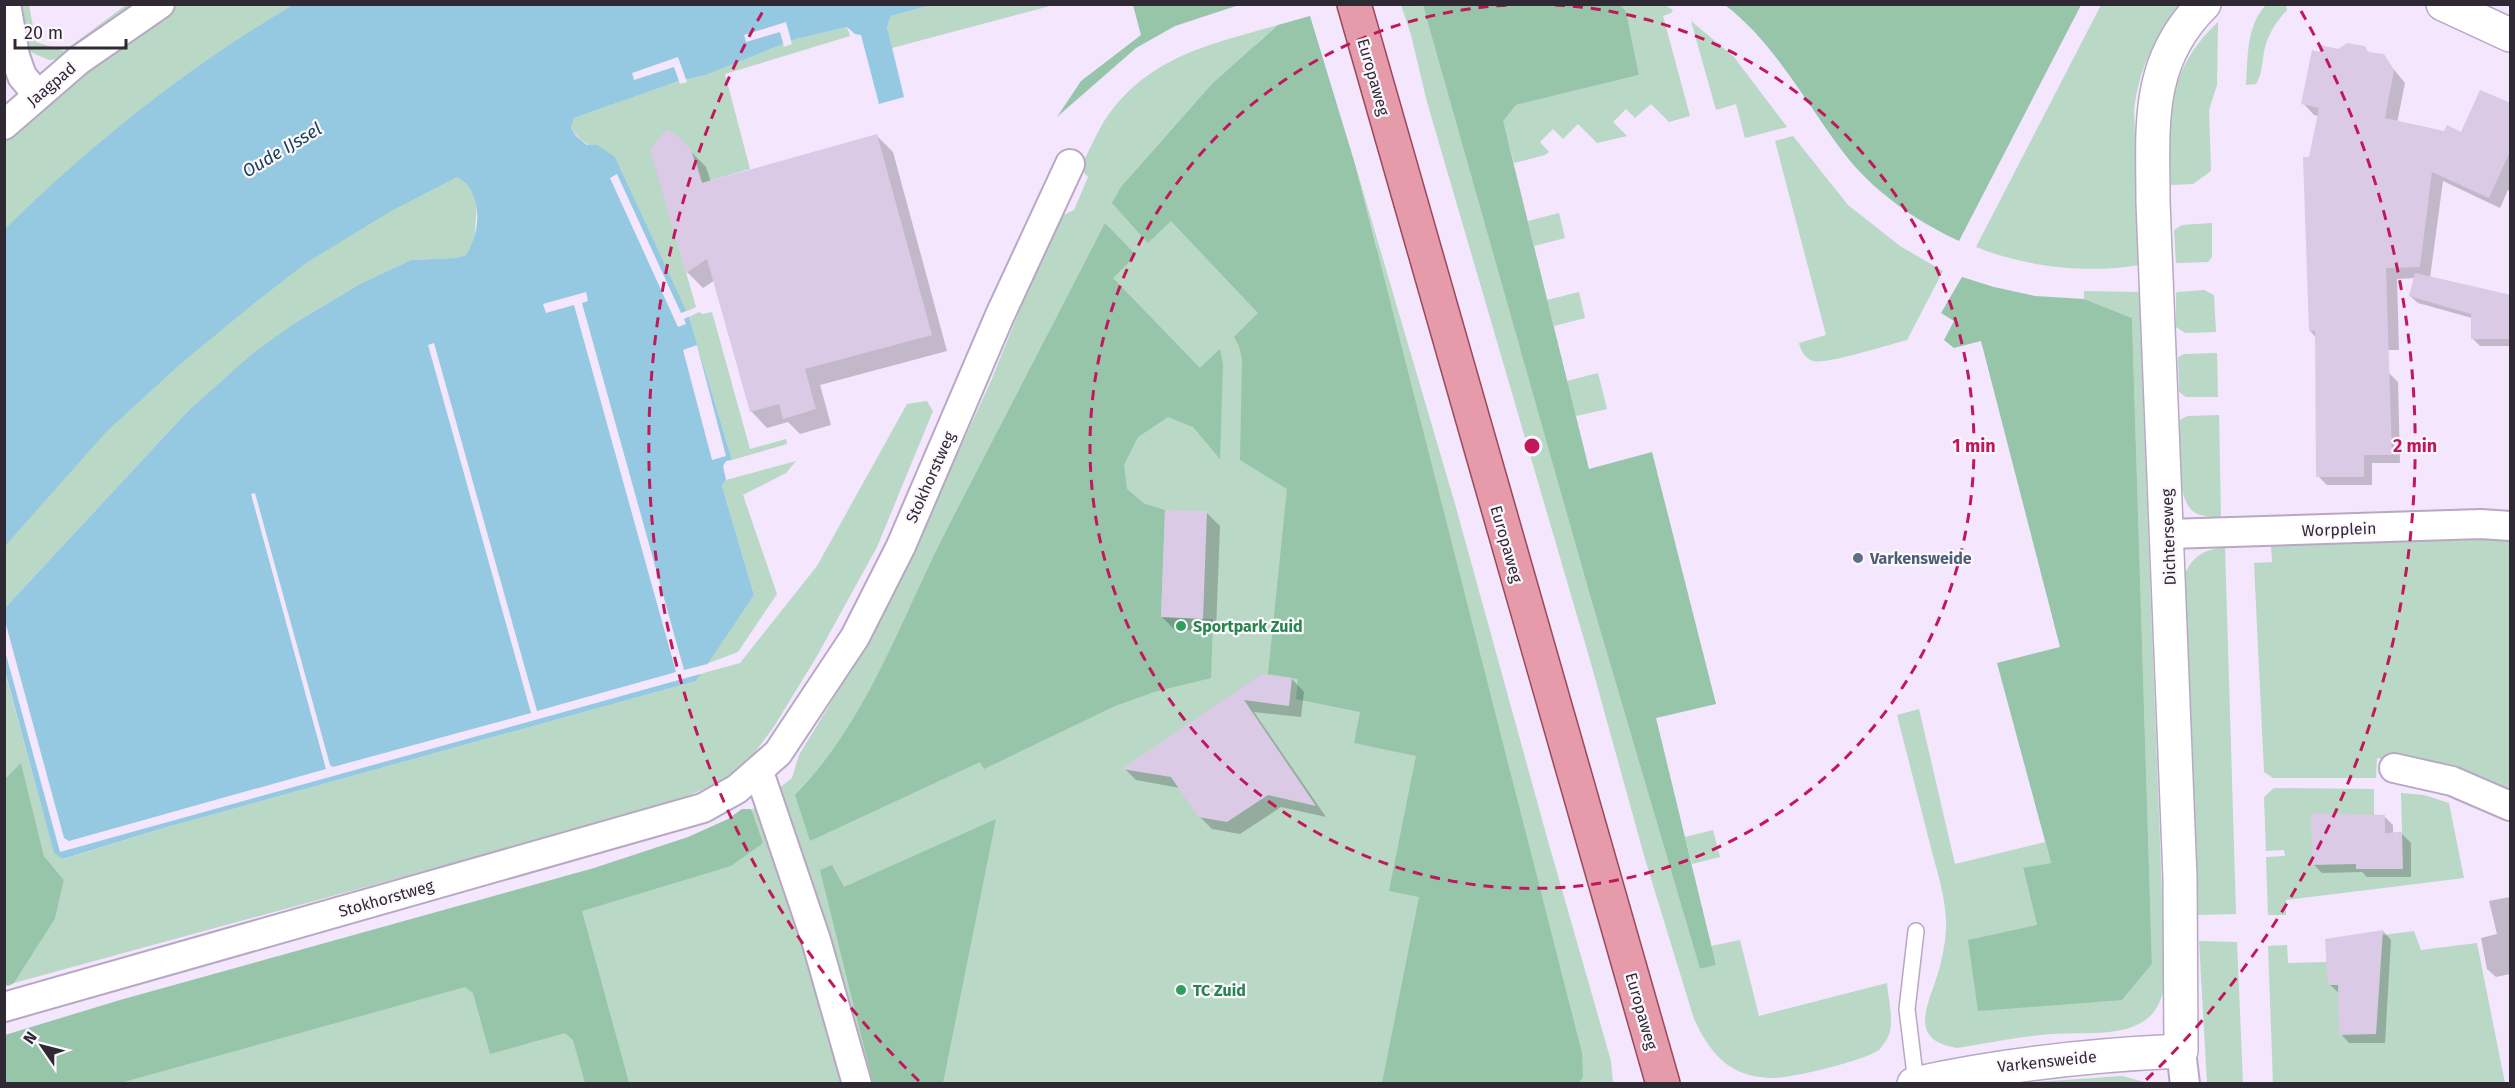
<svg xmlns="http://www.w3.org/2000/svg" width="2515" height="1088" viewBox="0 0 2515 1088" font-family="'Fira Sans',sans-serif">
  <rect width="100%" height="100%" fill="#f3e6fd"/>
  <path fill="#b9d8c5" d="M2267,4L2286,5L2287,10C2276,22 2267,35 2264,52C2262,63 2262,74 2256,84L2246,85C2248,57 2246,25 2267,4Z
    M15,5H29L36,42L64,51L126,5H143L60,59L49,60L28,51Z
    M178,5H310L141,116L135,115L5,229V140L89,67Z
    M931,5H1054L892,48L887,27L891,16Z
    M1401,5H1423L1431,29L1591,599L1700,969L1716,965L1711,946L1740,940L1759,1016L1887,983C1888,999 1895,1022 1888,1037C1886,1041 1882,1046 1880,1049C1868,1060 1792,1078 1774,1078C1761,1078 1750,1076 1738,1071C1716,1060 1704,1040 1694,1019L1645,859L1592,667L1427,102L1411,35Z
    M1620,5H1665L1673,10L1671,13L1663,16L1690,116L1669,122L1651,104L1635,118L1626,109L1613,122L1627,136L1597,143L1578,124L1563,139L1553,129L1540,142L1549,152L1545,155L1514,163L1502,121L1516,105L1639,75L1626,11Z
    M2101,5H2184C2154,39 2140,64 2134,110L2141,260L2139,265C2086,274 2026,267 1976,247Z
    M1691,21L1734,57L1787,127L1745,138L1736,104L1716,110Z
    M2218,22L2217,85L2209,110L2211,171L2193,184L2171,185C2168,118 2165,72 2218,22Z
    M1278,25L1256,44L1377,249L1355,164L1455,504L1548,841L1611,1061L1613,1083L5,1084L700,851L792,778L799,755L880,622L991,381L1057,218L1074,210L1088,177L1080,168C1088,153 1095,137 1103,123C1145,57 1208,45 1278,25Z
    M847,27L850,36L725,74L750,169L702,183L697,164L658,175L696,307L686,312L615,157C597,149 582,145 571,128L574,118L679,81L706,75L796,39Z
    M1793,136L1848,205L1900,246L1943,271L1907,340C1891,344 1825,365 1813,361C1805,358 1801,351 1799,343L1826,335L1775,141Z
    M457,174L474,193L477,203L474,244L466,255L456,258L411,260L360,284L298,321L186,413L5,608V539L64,470L280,268Z
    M1559,213L1565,238L1534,246L1528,221Z
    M2212,223V257L2208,262L2176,263L2174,230L2182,225Z
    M2204,290L2214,295L2216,332L2185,333L2176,327V294L2177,292Z
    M2084,291L2139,292L2165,973C2164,1043 2102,1031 2053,1034C2021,1036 1989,1043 1957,1048C1905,1040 1930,1002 1939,970C1943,955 1947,935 1946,920C1945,894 1936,868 1930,844C1919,801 1908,758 1897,715L1919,709L1955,864L2045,842L2051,863L2023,869L2037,925L2122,1000L2152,964L2132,318L2084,299Z
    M1579,292L1585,318L1554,326L1547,300Z
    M699,312L703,314L712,312L750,449L786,439L787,444L732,460L689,317Z
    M2217,353L2218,397H2186L2179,392L2178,357L2184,354Z
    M1598,373L1607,409L1576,416L1567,381Z
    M927,401L933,411L877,547L817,656L773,728L746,764L720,782L669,804L14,983L55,919L64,880L44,856L21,764L5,779L4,669L54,852L64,859L160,829L696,681L700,674L740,663L817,566L907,404Z
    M2219,415L2221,517C2212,517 2202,517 2194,512C2174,498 2181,443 2180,420L2187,416Z
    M796,461L786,473L743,495L777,594L738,652L706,664L754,595L722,486L726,480Z
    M2441,536L2510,541V789L2437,766L2377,758L2376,778H2273L2264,772L2254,563L2272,562L2271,545Z
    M2225,547L2236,914L2197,915L2185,574C2193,555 2205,550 2225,547Z
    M2274,788L2374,789V814L2385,833L2402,832L2401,793L2424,795L2449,803L2464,878L2286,900V915H2268L2266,857L2285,856L2284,850L2266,851L2264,797Z
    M1713,830L1720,857L1692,864L1685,837Z
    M2414,931L2421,950L2477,943L2505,1083H2273L2268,946L2287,945L2288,963L2325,962L2383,935Z
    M2199,941L2237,942L2243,1083H2207Z
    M2122,1076L2148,1083H2022Z"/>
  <path fill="#96c5aa" d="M1133,5H1239L1175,26L1136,48L1057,117L1081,81L1141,35Z
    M1620,5L1626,11L1639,75L1516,105L1503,121L1589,469L1652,452L1716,704L1656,718L1716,965L1700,969L1591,599L1423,5Z
    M1725,5H2081L1959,241C1914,220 1873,191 1843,152C1807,104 1773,41 1725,5Z
    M1310,16L1355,164L1582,1053L1583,1077L1579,1083H1382L1419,897L1389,891L1416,756L1354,743L1360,712L1296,699L1298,679L1268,674L1287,489L1240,460L1242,359L1239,346L1234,337L1258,313L1171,221L1148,243L1112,203L1121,187L1212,84L1278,25Z
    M1105,223L1136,255L1113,278L1200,368L1220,349L1223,364L1220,459L1193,427L1168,417L1138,437L1124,465L1127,489L1145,504L1165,510L1161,617L1213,619L1211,678L1154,692L1115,706L984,769L980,762L810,841L795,795C864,725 898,628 941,541C995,435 1051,329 1105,223Z
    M1962,277L1994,287L2035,296L2084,299L2132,318L2152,964L2122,1000L1978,1011L1968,940L2037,925L2023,868L2051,863L1997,663L2060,647L1981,341L1954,348L1944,340L1954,321L1941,313Z
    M21,763L44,856L64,880L55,919L14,983L8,986L4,984L5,779Z
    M742,809H751L763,843L731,866L582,911L629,1083H585L573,1040L565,1033L490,1054L473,993L465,987L120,1083H5V1035L120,1000L594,868L688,837L728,819Z
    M996,819L943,1083H873L820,870L832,865L844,887Z"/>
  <path fill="#95c8e1" d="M295,4L931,5L891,16L887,27L904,97L879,104L861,35L855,34L847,27L796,39L706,75L679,81L574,118L571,128L576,136L587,145H597L615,157L689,317L732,460L726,461L723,466L726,480L722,486L754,595L696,681L160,829L63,859L54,853L5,671V608L186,413L252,354L298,321L360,284L411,260L456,258L466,255C481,233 484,191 457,177L391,211L306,263L253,304L178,366L106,432L5,546V229C91,144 190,65 295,4Z"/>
  <path fill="#f3e6fd" d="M786,22L792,44L784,47L780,32L746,42L744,35Z
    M678,57L687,82L680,84L674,67L634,80L632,73Z
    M617,174L681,313L689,310L692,315L684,319L686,324L678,327L610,178Z
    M586,292L588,301L582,303L684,670L711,663L704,673L60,852L5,651V621L64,838L69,841L326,769L251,494L255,493L330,765L333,767L531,713L428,345L434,343L537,711L676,672L574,305L546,313L543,304Z
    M697,345L726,456L712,460L683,350Z"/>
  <path fill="#0003" d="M2364,48L2370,53L2383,56L2405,83L2397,123L2445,133L2462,134L2510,105V191L2508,190L2500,208L2443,181L2430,278L2510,296V346H2480L2473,339L2472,318L2418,303L2410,296L2415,278L2397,279L2399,350H2328L2310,331L2311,158L2319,116L2314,115L2303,103L2321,53Z
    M877,136L893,152L947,351L820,385L831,425L800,434L788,422L767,428L751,411L715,280L703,288L687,272L652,149L679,139L706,167L711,182Z
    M2389,373L2398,382L2400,463H2372V485H2327L2318,476Z
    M1207,513L1220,526L1216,631L1175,630L1162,617Z
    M1262,675L1292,679L1304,692L1301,717L1254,712L1326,817L1281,807L1240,834L1212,829L1199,816L1180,788L1136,780L1125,769Z
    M2384,816L2393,825V834H2402L2411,843V877H2367L2362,872L2322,873L2313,864Z
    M2510,897V974L2496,977L2487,969L2481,938L2497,934L2489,901Z
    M2383,931L2391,940L2385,1043H2349L2341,1034L2339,993L2329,984Z"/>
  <path fill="#dacae6" d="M2347,43L2365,46L2368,52L2384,54L2394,70L2385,118L2444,131L2447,125L2461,132L2480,90L2511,103V149L2489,198L2432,172L2420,267L2386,268L2392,455H2364V477H2316L2315,331H2309L2303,157H2309L2319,108L2301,104L2312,50L2319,52L2320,45L2338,49Z
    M667,129L680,138L691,150L702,183L877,134L932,335L805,369L816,409L783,419L779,404L750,412L707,259L686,273L650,149Z
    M2415,273L2511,295V339H2471V314L2409,296Z
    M1165,510L1207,511L1203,619L1161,617Z
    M1261,674L1292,678L1289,706L1244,700L1316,806L1268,795L1227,822L1198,817L1171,777L1122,769Z
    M2311,813L2385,815V833L2402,832L2403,869H2356V864L2312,865Z
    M2383,930L2376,1034L2339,1035L2338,985H2328L2325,939Z"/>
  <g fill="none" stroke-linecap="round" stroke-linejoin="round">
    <defs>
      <path id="lane" d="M1916,1083L1907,1009L1916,931"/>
      <path id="street" d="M6,4L15,56L22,76L37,94
        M4,125L79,60L160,4
        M2168,534L2481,524L2510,526
        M2394,768L2452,781L2510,806
        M759,772L816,940L857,1084
        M4,1007L703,808L737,789L778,753L855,637L901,546L1000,315L1070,164
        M2181,1051L2185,1084"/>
      <path id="secondary" d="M2443,4L2510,35
        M1914,1084C2004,1064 2090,1055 2181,1051L2180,878L2153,202C2153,127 2145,62 2204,4"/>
      <path id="primary" d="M1354,4L1663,1084"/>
    </defs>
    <use href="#lane" stroke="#b8a8c4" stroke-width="18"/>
    <use href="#street" stroke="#b8a8c4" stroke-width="32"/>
    <use href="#secondary" stroke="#b8a8c4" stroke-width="36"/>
    <use href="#primary" stroke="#9a485c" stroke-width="36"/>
    <use href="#lane" stroke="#fff" stroke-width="15"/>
    <use href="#street" stroke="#fff" stroke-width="28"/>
    <use href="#secondary" stroke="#fff" stroke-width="33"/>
    <use href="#primary" stroke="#e59baa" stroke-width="33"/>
  </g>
  <g fill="none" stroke="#c2185b" stroke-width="3" stroke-dasharray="10 8">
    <path d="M1555 5A442 442 0 1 1 1509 5"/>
    <path d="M919 1081A883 883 0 0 1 763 11M2301 11A883 883 0 0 1 2145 1081"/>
  </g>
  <circle fill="#5c6f8a" stroke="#fbf7fd" stroke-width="2" cx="1858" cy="558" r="6"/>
  <g fill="#2e9e5b" stroke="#fbf7fd" stroke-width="2">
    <circle cx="1181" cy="626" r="6"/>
    <circle cx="1181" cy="990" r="6"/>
  </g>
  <g text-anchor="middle" stroke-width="4.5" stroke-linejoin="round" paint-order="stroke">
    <g font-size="16" fill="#2f2934" stroke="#fbf7fd">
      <text transform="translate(1374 77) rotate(74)" y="6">Europaweg</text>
      <text transform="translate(51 84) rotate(-40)" y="6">Jaagpad</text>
      <text transform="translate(930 477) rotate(-66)" y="6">Stokhorstweg</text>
      <text transform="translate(2339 529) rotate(-2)" y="6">Worpplein</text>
      <text transform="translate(2168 537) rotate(-92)" y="6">Dichterseweg</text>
      <text transform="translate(1507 544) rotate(74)" y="6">Europaweg</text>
      <text transform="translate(386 898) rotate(-16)" y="6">Stokhorstweg</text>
      <text transform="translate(1642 1011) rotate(74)" y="6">Europaweg</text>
      <text transform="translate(2047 1061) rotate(-6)" y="6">Varkensweide</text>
    </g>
    <g font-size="16" font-weight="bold" fill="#4e5e75" stroke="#fbf7fd" text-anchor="start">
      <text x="1870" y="564">Varkensweide</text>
    </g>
    <g font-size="16" font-weight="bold" fill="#27864d" stroke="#fbf7fd" text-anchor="start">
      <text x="1193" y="632">Sportpark Zuid</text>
      <text x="1193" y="996">TC Zuid</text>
    </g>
    <g font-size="18" font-style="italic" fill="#184355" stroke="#fbf7fd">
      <text transform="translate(282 150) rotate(-31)" y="6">Oude IJssel</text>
    </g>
  </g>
  <circle cx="1532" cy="446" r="9" fill="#c2185b" stroke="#fbf7fd" stroke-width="3"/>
  <g font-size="18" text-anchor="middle" font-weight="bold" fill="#c2185b" stroke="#fbf7fd" stroke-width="4.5" stroke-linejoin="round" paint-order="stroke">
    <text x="1974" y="452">1 min</text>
    <text x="2415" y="452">2 min</text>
  </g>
  <rect width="2515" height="1088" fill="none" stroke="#2f2934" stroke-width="12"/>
  <g transform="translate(42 1046) rotate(305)" stroke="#fbf7fd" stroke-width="4.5" paint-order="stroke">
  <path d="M0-4.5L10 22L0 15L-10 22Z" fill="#2f2934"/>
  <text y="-9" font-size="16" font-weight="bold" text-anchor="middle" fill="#2f2934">N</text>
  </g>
  <path d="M15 39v9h111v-9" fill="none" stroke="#2f2934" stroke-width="3"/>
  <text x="24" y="39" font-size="18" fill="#2f2934" stroke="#fbf7fd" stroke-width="4.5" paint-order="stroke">20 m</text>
</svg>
